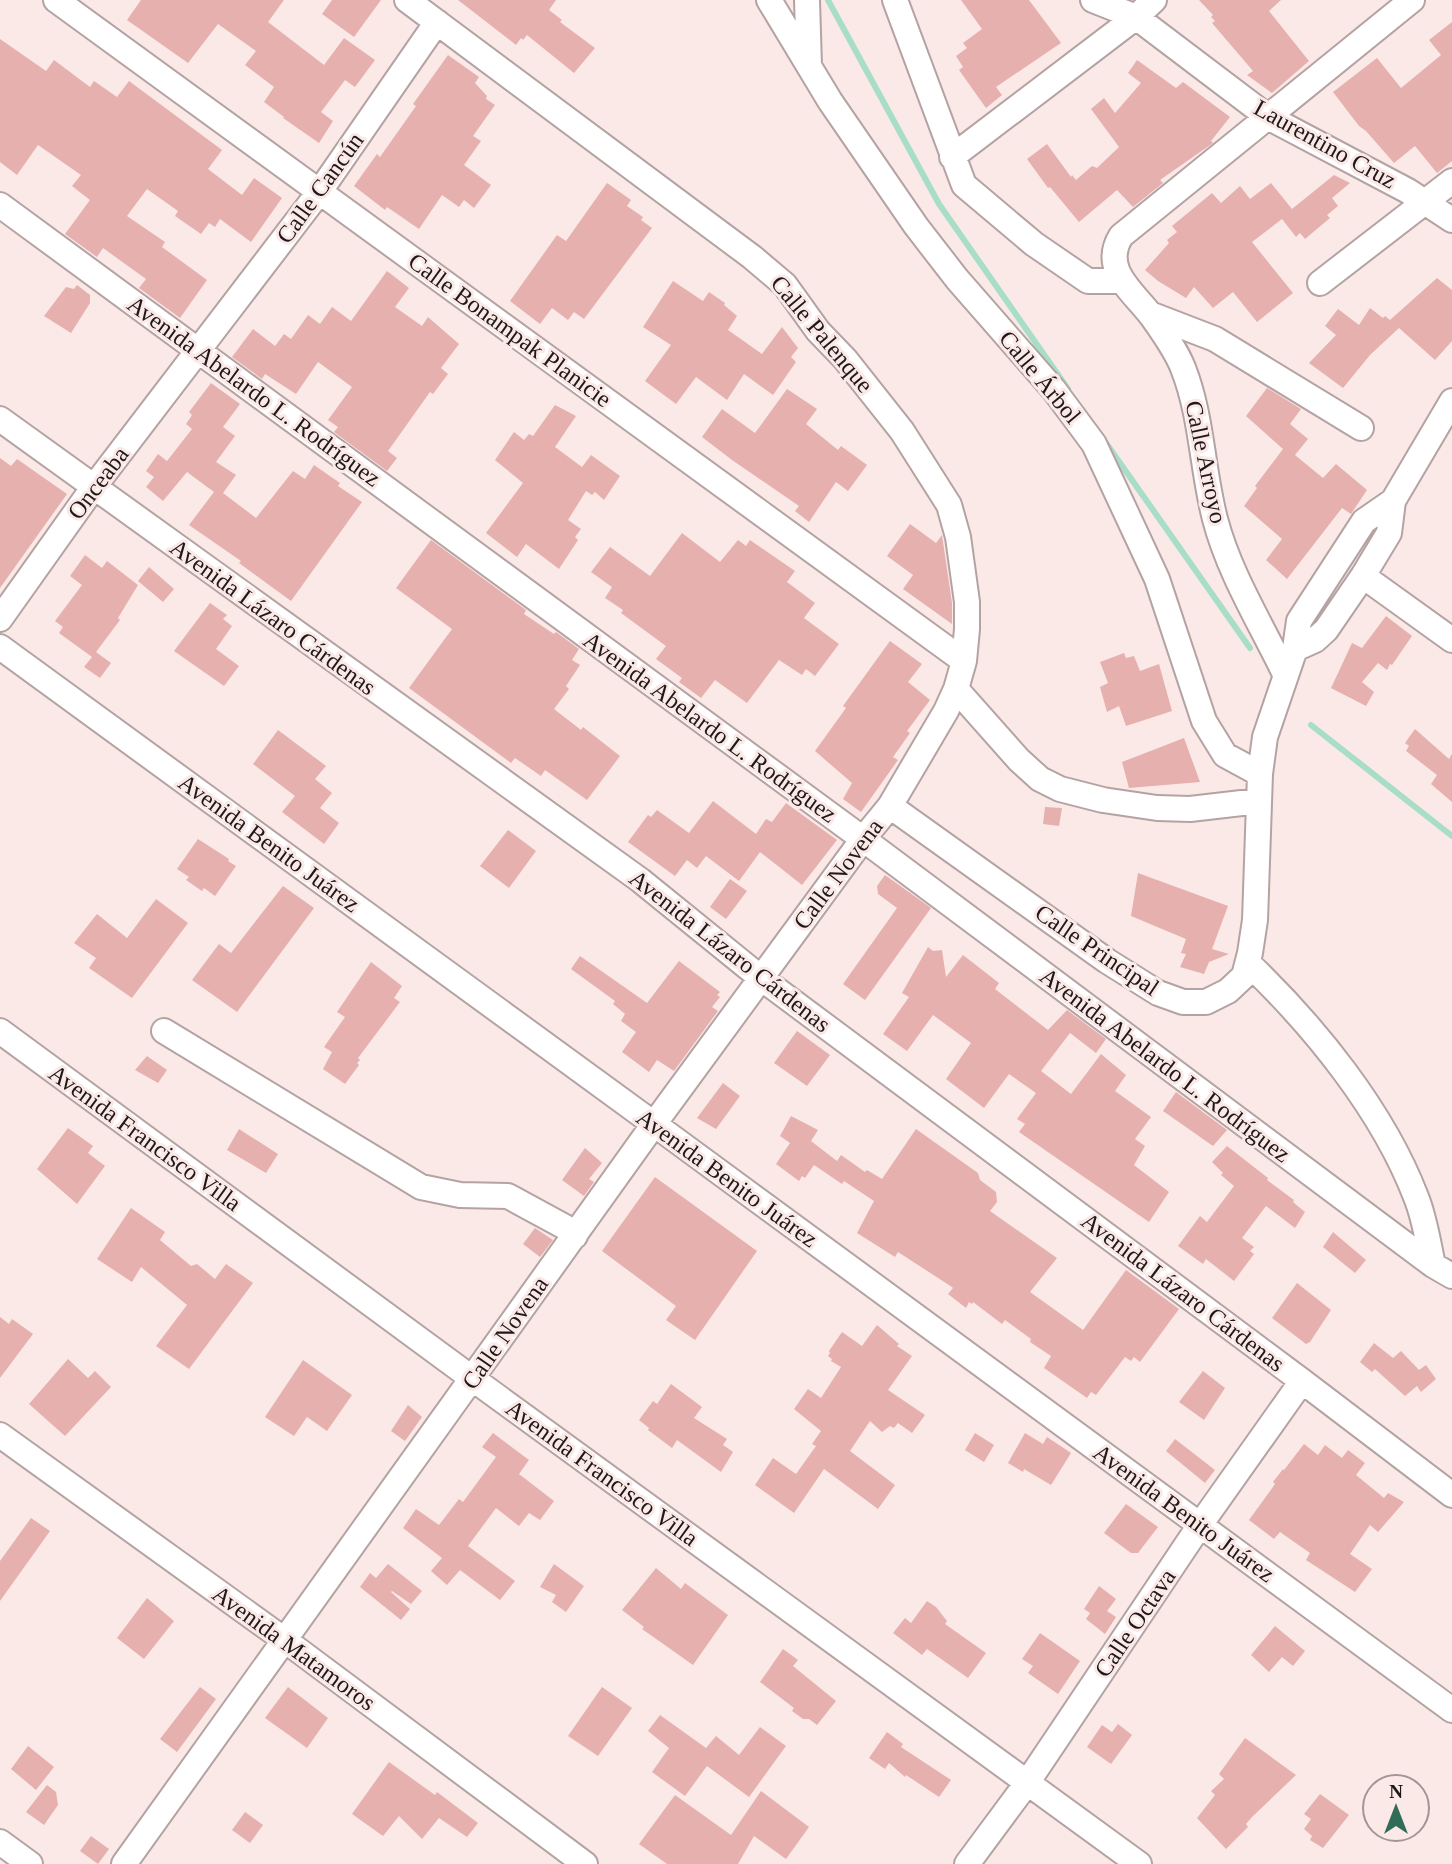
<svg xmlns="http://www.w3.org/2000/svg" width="1452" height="1864" viewBox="0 0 1452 1864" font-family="'Times New Roman',serif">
  <rect width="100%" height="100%" fill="#fbe9e8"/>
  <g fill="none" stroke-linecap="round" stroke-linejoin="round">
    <path stroke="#a8ddc7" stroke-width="6" d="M828,0L939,204L1068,389
      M1106,443L1250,648
      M1311,725L1452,836"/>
  </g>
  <path fill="#e5b0ae" d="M141,0H284L268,22L324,65L344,38L375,60L355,87L345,80L321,112L333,121L319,143L283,118L284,117L264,102L274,87L245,65L256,51L218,24L188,63L127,20Z
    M332,0H381L354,37L322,14Z
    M458,0H556L549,10L562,20L560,22L595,48L574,73L527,35L523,40L521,38L516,45Z
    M961,0H1029L1061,43L996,87L1002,95L986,108L959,70L963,67L956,56L967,48L963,43L982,29Z
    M1199,0H1281L1269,11L1309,61L1272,93L1247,75L1253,71L1212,23L1215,21L1211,17L1213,15Z
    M1452,22V161L1437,173L1415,146L1394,163L1366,131L1359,126L1333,92L1377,58L1401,88L1441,55L1429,40Z
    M0,39L46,71L54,60L90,87L94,81L117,97L129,81L222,150L208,169L242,195L254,178L282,198L251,242L220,219L215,227L209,223L201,234L175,216L178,211L147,189L127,216L165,242L162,247L207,280L180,318L139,288L146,279L103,248L97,257L65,234L90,200L72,186L81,175L38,145L17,175L0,162Z
    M448,55L479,77L475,83L487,96L486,99L495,105L473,136L481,141L464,165L491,185L474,208L464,200L459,207L442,195L419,229L387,207L385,210L354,186L377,154L380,157L416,106L413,104Z
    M1137,60L1176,88L1183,82L1230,117L1211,141L1213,143L1160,180L1163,183L1133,207L1117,190L1079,222L1050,187L1048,188L1027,159L1047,144L1071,177L1072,175L1076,180L1092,166L1097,168L1119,147L1091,109L1104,98L1115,113L1141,83L1128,73Z
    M1334,175L1350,183L1332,198L1338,206L1327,215L1330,218L1305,239L1300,233L1296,237L1282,219L1252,242L1293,293L1257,322L1233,292L1213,308L1194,287L1186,298L1158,281L1145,270L1169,243L1167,240L1177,232L1172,226L1212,193L1221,203L1240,186L1250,199L1271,183L1292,209Z
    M607,183L631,200L627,206L643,217L641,220L652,228L584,319L574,312L568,320L552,308L540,324L510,301L557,235L566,241Z
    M387,271L409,288L395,307L422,326L428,317L459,344L441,368L448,374L433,394L430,392L388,451L397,458L387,471L334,432L338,427L328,420L352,387L318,362L296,394L265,374L262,379L232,357L253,329L275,346L284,334L291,339L308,315L320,324L332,307L351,321Z
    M1437,278L1452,290V341L1435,360L1399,328L1370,355L1343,388L1309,363L1336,335L1325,326L1338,309L1359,325L1370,308L1383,318L1385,316L1390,320Z
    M673,281L703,301L709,292L725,303L724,305L737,316L728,330L762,354L782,327L798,348L791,357L796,362L773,395L744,374L727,400L696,377L676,404L645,381L671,345L643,327Z
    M77,285L90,295V303L71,333L44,316L66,287L74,289Z
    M211,383L240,404L223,427L235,436L216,462L236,475L223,493L256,518L293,471L305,479L314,465L340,483L338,486L362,502L291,601L239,563L241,561L189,525L214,492L187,472L163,501L146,487L154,477L146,471L158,454L167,461L192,429L186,424L192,415L189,412Z
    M1267,388L1301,409L1290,424L1308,439L1295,455L1323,478L1336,464L1367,490L1351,514L1342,508L1287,579L1266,560L1282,539L1244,506L1257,488L1255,486L1283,449L1246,416Z
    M787,389L817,409L806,424L838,450L841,446L867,465L848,491L836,482L809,522L795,511L799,506L732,460L702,437L722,409L755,433Z
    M555,405L576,416L555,447L582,467L591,455L620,476L604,500L595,492L592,495L586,491L568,520L581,529L575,537L578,540L559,569L526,544L517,557L486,533L523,483L495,460L514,432L524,440L529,434L533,436Z
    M0,458L11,466L17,459L67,494L0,588Z
    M910,524L936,543L942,535L952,603V624L903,589L913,575L887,556Z
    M682,533L720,562L738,540L746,546L750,540L795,571L787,582L815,603L804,618L839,644L815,676L806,669L802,675L779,660L747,703L715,680L701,698L679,682L682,678L656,659L666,646L621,613L623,610L605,598L612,587L591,572L610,547L650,576Z
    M431,540L526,610L524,614L554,634L556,632L579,649L572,660L580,665L566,686L569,689L554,709L581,730L583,727L620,756L587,800L545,770L541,776L515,758L511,763L409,688L452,629L396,588Z
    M85,555L102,568L107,561L138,585L118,618L120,620L96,652L111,663L100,678L84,667L92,657L59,633L63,627L55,621L82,585L70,576Z
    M149,567L174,589L163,602L138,581Z
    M210,603L227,615L223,619L232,626L216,649L239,666L224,686L174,651Z
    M1386,616L1412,636L1392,665L1390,664L1387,670L1378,663L1362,682L1374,692L1366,706L1331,688L1352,643L1362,648Z
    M890,641L922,664L908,682L930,700L907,731L910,733L893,757L898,760L861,812L843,799L852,783L815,751L846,708L843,706Z
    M1124,653L1126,658L1134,656L1140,671L1159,664L1172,711L1126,726L1119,706L1107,712L1100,687L1108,683L1100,662Z
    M1415,729L1449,759L1452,754V802L1431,784L1437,775L1406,751L1409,746L1405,743Z
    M278,730L326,766L315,779L332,793L320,808L339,823L324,844L282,812L295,796L253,764Z
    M1184,738L1200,782L1129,788L1122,762Z
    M713,801L756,834L766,819L772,822L786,803L837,840L802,885L760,852L739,881L706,856L697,868L687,860L675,876L628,842L648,815L651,817L657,810L689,833Z
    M1045,807L1062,808L1059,826L1043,824Z
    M508,830L536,851L509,888L480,866Z
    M198,839L229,859L228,861L236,866L215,896L204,888L202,891L186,880L189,877L177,869Z
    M1138,873L1228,906L1212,949L1229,954L1209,962L1204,974L1180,967L1186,954L1181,953L1186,939L1131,916Z
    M885,875L931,908L865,1000L843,984L897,908L878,894L877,886Z
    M730,879L747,891L726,919L710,907Z
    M283,886L314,908L237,1012L192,980L219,944L231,953Z
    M156,899L188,923L132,998L89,968L96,958L74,943L97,914L127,938Z
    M928,947L933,951L942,950L946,977L963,955L999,983L995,989L1048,1030L1067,1010L1106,1039L1096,1053L1070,1033L1041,1071L1071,1094L1101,1054L1126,1075L1115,1091L1151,1117L1135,1139L1145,1146L1134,1165L1169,1192L1149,1222L1019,1132L1025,1124L1017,1119L1036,1093L1009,1074L984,1108L946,1079L971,1043L933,1015L907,1051L883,1034L909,997L902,993Z
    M580,956L647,1003L679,961L720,992L717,995L720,997L712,1007L718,1011L674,1071L657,1060L649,1072L622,1052L636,1032L621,1021L625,1014L613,1004L615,1001L571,969Z
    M371,962L402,986L394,998L400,1002L358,1058L360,1060L357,1063L359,1065L345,1084L323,1069L332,1052L324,1047L345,1017L337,1012Z
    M797,1031L830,1055L807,1086L774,1063Z
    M147,1056L167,1070L158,1083L135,1070Z
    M723,1083L740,1096L716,1129L697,1118Z
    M1176,1092L1227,1130L1213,1146L1163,1111Z
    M791,1116L818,1130L811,1141L837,1161L841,1155L865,1172L867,1170L882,1179L916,1129L978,1173L980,1180L996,1192L997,1202L990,1211L1057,1258L1030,1292L1083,1330L1126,1270L1179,1309L1140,1362L1134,1357L1131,1361L1125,1357L1096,1395L1091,1392L1087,1398L1044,1368L1051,1356L1030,1342L1031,1339L1005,1320L1002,1324L973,1302L972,1304L969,1302L966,1308L948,1294L953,1288L952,1287L898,1252L895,1257L857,1233L874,1201L844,1181L842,1184L814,1165L805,1178L802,1176L799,1181L776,1164L790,1143L780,1136Z
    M68,1128L93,1146L88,1153L105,1166L77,1204L37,1169Z
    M239,1129L278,1154L266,1173L227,1150Z
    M1227,1146L1268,1178L1267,1180L1294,1200L1293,1202L1305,1212L1295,1228L1266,1206L1242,1238L1254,1247L1250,1251L1254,1254L1234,1281L1206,1259L1203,1264L1178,1246L1200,1216L1207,1222L1234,1186L1221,1175L1223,1173L1212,1162Z
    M585,1148L602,1163L589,1179L594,1182L584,1196L562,1180Z
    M655,1177L757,1251L695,1340L666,1320L676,1306L602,1251Z
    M131,1208L165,1232L160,1240L191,1266L197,1264L215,1279L226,1264L253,1283L189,1369L156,1346L187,1305L141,1267L132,1282L97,1259Z
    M535,1228L553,1240L540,1257L523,1244Z
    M1333,1232L1366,1260L1355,1273L1323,1247Z
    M1297,1283L1331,1310L1310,1342L1306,1344L1272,1318Z
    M0,1317L9,1324L12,1319L33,1334L0,1378Z
    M877,1325L899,1344L897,1346L912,1356L888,1390L925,1415L912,1433L898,1423L894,1428L890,1426L882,1432L870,1421L850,1451L895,1485L878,1509L824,1469L794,1513L755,1485L773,1458L796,1474L816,1446L812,1444L821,1431L794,1409L808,1389L821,1398L841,1367L831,1361L832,1359L828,1356L830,1353L829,1351L842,1332L862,1346Z
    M1374,1343L1393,1358L1401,1351L1419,1370L1426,1365L1436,1379L1421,1392L1417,1386L1405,1396L1375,1369L1372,1372L1360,1362Z
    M68,1359L88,1378L95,1371L111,1387L65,1436L29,1404Z
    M303,1360L352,1395L327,1431L307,1417L294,1436L265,1417Z
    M1203,1371L1225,1388L1204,1420L1179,1402Z
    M671,1384L702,1407L694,1418L727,1439L723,1445L733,1452L721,1472L677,1440L672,1448L648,1430L649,1428L639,1420L653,1401L657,1404Z
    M408,1405L422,1417L405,1441L391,1431Z
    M493,1433L529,1460L519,1474L554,1501L540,1520L529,1513L519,1526L496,1508L468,1546L515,1581L500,1600L460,1570L447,1585L431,1571L442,1558L403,1528L416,1509L439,1525L459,1499L463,1502L496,1457L482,1447Z
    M975,1433L994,1445L984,1462L965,1450Z
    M1025,1433L1043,1444L1047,1437L1071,1453L1051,1485L1024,1469L1023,1472L1008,1463Z
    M1175,1439L1215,1470L1205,1483L1166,1451Z
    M1304,1444L1318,1455L1325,1445L1342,1458L1348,1450L1365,1463L1356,1475L1384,1498L1388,1493L1404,1502L1378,1532L1370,1525L1350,1554L1372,1569L1355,1592L1306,1560L1310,1553L1280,1532L1274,1539L1249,1520L1275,1484L1273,1482L1283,1469L1284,1470Z
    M1126,1504L1158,1527L1138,1553H1131L1104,1533Z
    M31,1518L50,1531L0,1601V1561Z
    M388,1564L422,1591L411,1604L392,1591L391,1592L410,1609L401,1620L360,1587L370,1573L376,1578Z
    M554,1564L584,1586L566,1612L552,1602L556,1595L540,1587Z
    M656,1568L681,1589L685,1583L728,1615L693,1665L642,1629L644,1627L622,1610Z
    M1099,1586L1116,1599L1107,1611L1116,1617L1105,1634L1086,1619L1090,1613L1084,1609Z
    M147,1598L174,1621L144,1659L117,1638Z
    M927,1601L936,1607L947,1621L945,1624L986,1653L968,1678L927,1649L922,1655L893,1633L905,1618L911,1623Z
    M1275,1626L1305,1651L1293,1666L1282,1657L1269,1672L1251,1655Z
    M1040,1633L1080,1661L1058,1694L1028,1673L1033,1666L1022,1659Z
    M783,1649L798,1660L793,1666L836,1701L817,1725L809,1719H803L792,1711L794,1708L760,1682Z
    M200,1687L216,1699L177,1752L160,1739Z
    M288,1687L328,1718L307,1748L265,1718Z
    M602,1687L632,1708L598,1756L568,1736Z
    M660,1715L706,1748L716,1736L739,1755L760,1727L786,1746L749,1797L707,1766L685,1796L652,1772L669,1748L648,1731Z
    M1118,1724L1132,1735L1111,1764L1087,1747L1102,1725L1112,1732Z
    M887,1732L903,1744L901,1747L951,1780L939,1797L906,1775L905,1777L889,1763L885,1769L869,1758Z
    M1245,1738L1296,1775L1252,1817L1246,1824L1248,1827L1226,1849L1197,1818L1215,1795L1211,1791L1224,1779L1219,1774Z
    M28,1746L54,1767L36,1790L11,1769Z
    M389,1762L435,1795L437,1792L478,1823L467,1837L439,1818L422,1839L399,1816L383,1836L352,1814Z
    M47,1785L56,1792L58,1805L44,1825L26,1812Z
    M761,1791L809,1827L786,1859L754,1836L738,1864H667L639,1844L675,1795L731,1835Z
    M1320,1794L1349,1815L1323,1848L1310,1840L1312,1836L1304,1829L1311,1819L1304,1814Z
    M245,1812L263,1825L250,1843L232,1830Z
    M91,1836L109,1849L98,1864L80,1851Z"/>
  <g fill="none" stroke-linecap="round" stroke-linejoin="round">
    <defs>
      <path id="minor" d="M56,0L964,661
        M769,0L830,101L916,226L957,279L1054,390L1094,444L1157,579L1204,721L1225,755L1260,774
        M807,0L809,66
        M895,0L964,185L1034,244L1088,281H1121
        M1093,0L1136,17L1268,117L1408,191L1452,220
        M952,157L1136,17L1154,0
        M0,205L863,839L1433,1265L1452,1276
        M1320,283L1452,181
        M1150,314L1215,339L1361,428
        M0,419L640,880L761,978L1302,1381L1452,1495
        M1363,576L1452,640
        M0,619L93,488L320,191L437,22
        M0,647L654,1124L1452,1710
        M1295,649L1315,640L1326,630L1363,576L1389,533L1393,501L1452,401
        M1285,674C1261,624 1229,573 1215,519C1202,469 1202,416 1183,368C1176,350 1164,334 1153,318C1135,293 1100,270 1121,236L1412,0
        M956,689L1019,760L1040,779L1060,789L1103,800L1157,808L1190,809L1259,801
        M890,806L1107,961L1158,993L1183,1002H1206L1228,991L1244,976L1250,953L1255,920L1260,774L1265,737L1295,649L1299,621L1364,521L1393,501
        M1248,963C1315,1027 1383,1111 1416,1197C1425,1219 1428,1243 1433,1265
        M0,1031L473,1379L1139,1864
        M164,1031L421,1187L460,1195L508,1196L565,1227L575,1236
        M0,1435L286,1641L585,1864
        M0,1842L30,1864
        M124,1864L654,1124L863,839L890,806L946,711L956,689L964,661L967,629V602L958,537L949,505L902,431L845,359L818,331L785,285L752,257L407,0
        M967,1864L1027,1783L1200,1525L1302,1381"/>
    </defs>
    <use href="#minor" stroke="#b4a3a2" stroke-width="28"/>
    <use href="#minor" stroke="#fff" stroke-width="24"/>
  </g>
  <g text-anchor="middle" stroke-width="6" stroke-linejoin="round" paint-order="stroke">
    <g font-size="24" fill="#1e1818" stroke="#fbe9e8">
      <text transform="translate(1325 144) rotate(29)" y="8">Laurentino Cruz</text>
      <text transform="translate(320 188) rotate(-54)" y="8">Calle Cancún</text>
      <text transform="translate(510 330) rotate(36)" y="8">Calle Bonampak Planicie</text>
      <text transform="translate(822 334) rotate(50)" y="8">Calle Palenque</text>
      <text transform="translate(1040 377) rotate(50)" y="8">Calle Árbol</text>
      <text transform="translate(254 391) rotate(36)" y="8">Avenida Abelardo L. Rodríguez</text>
      <text transform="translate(1206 462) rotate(78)" y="8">Calle Arroyo</text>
      <text transform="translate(98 483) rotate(-53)" y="8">Onceaba</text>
      <text transform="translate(273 617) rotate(36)" y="8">Avenida Lázaro Cárdenas</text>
      <text transform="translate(710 727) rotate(36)" y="8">Avenida Abelardo L. Rodríguez</text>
      <text transform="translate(269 843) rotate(36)" y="8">Avenida Benito Juárez</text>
      <text transform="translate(838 874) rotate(-53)" y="8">Calle Novena</text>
      <text transform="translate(1097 950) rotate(34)" y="8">Calle Principal</text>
      <text transform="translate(730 951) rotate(38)" y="8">Avenida Lázaro Cárdenas</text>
      <text transform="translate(1165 1065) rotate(37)" y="8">Avenida Abelardo L. Rodríguez</text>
      <text transform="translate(145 1138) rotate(36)" y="8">Avenida Francisco Villa</text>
      <text transform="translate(727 1178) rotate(36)" y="8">Avenida Benito Juárez</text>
      <text transform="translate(1183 1292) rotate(37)" y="8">Avenida Lázaro Cárdenas</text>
      <text transform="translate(505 1333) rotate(-55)" y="8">Calle Novena</text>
      <text transform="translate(602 1473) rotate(36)" y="8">Avenida Francisco Villa</text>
      <text transform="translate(1184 1513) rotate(36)" y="8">Avenida Benito Juárez</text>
      <text transform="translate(1135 1623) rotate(-56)" y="8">Calle Octava</text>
      <text transform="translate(294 1648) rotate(36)" y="8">Avenida Matamoros</text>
    </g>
  </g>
  <g transform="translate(1396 1808)"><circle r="33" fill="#fbe9e8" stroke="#a39595" stroke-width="2"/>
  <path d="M0-5L12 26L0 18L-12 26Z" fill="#306c57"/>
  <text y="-10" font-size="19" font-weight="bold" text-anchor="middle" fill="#1e1818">N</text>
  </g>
</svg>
